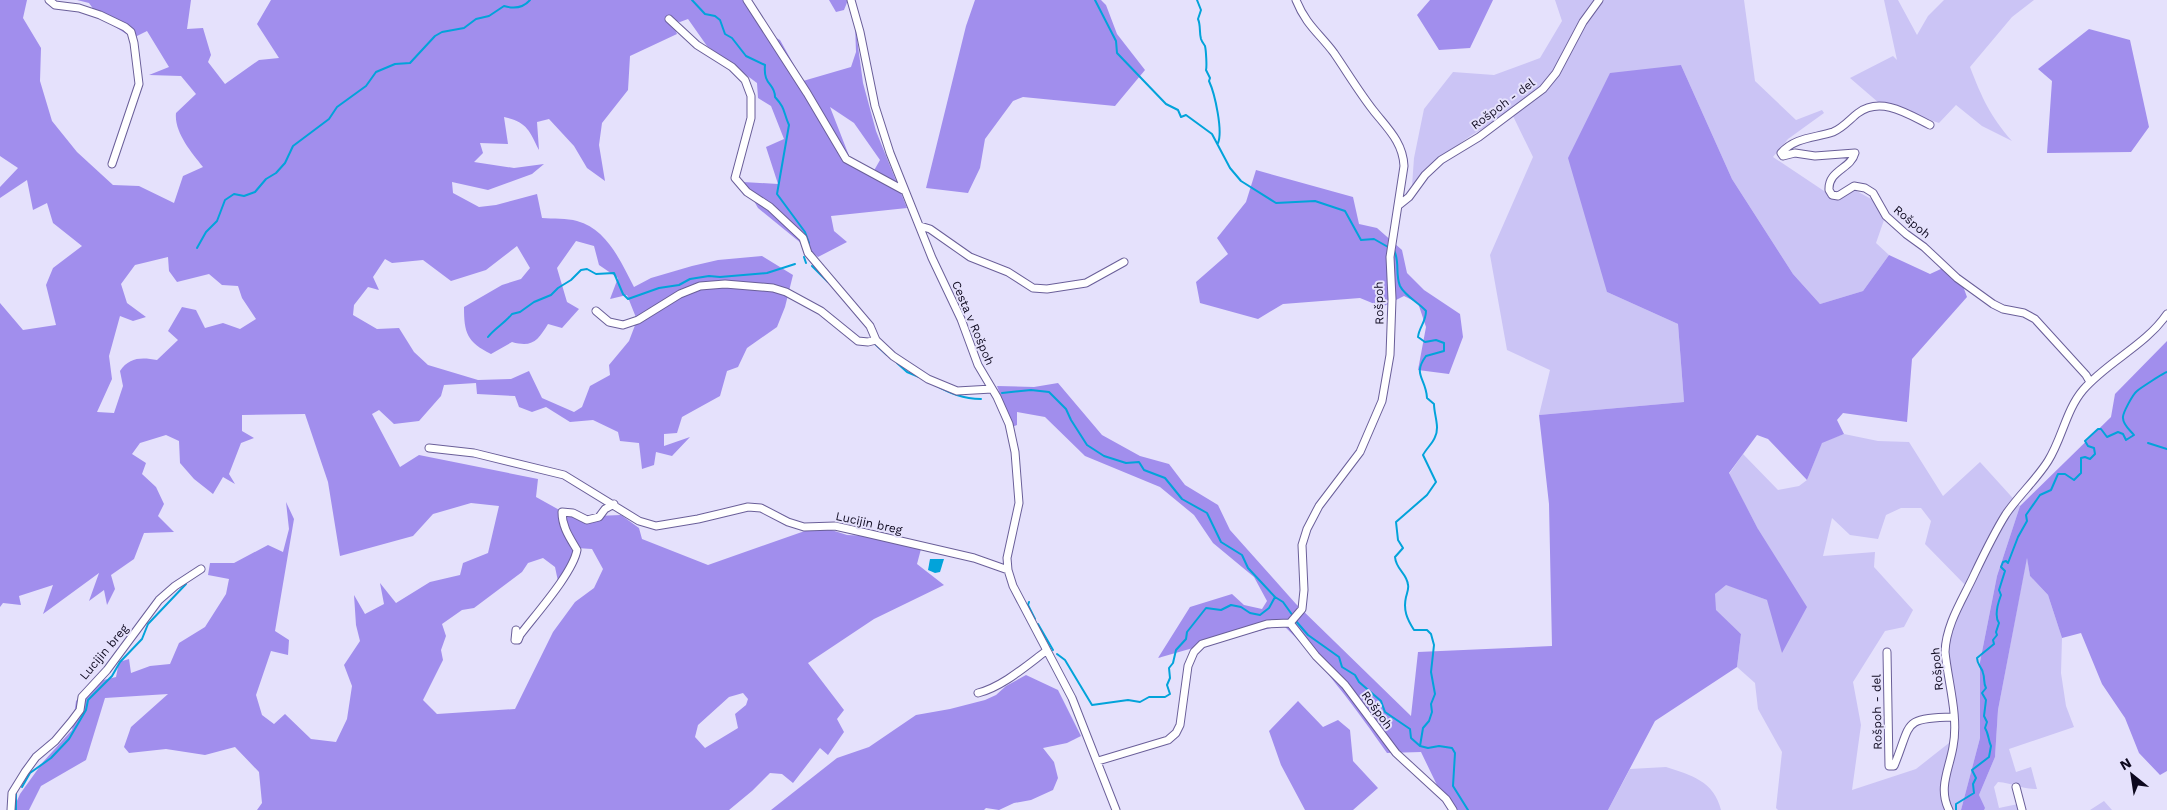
<svg xmlns="http://www.w3.org/2000/svg" width="2167" height="810" viewBox="0 0 2167 810" font-family="'Work Sans',sans-serif">
  <rect width="100%" height="100%" fill="#e5e1fc"/>
  <path fill="#cbc4f5" fill-rule="evenodd" d="M1555,0H1744L1755,81L1796,120L1822,110L1824,113L1788,139L1773,157L1836,199L1853,189L1873,200L1884,220L1876,243L1889,255L1863,291L1820,304L1793,274L1732,179L1681,65L1607,292L1678,324L1684,402L1539,415L1550,370L1507,350L1490,255L1533,157L1513,116C1473,127 1441,158 1412,186L1414,158L1424,109L1453,72L1494,75L1540,58L1562,21Z
    M1884,0H1898L1917,35L1928,16L1944,0H2034L2012,17L1970,67C1982,98 1990,116 2012,141L1982,126L1956,105L1939,123L1879,103L1850,78L1893,56L1897,60Z
    M1844,434L1878,441L1909,442L1943,496L1980,462L2020,506L1997,576L1980,662V738L1961,810H1778L1776,808L1782,752L1758,709L1755,683L1737,667L1741,634L1715,610V594L1725,584L1767,600L1758,529L1729,474L1743,454L1778,490L1799,486L1807,480L1822,442ZM1901,508H1921L1931,521L1925,544L1969,589L1945,644L1954,739L1916,769L1852,790L1861,725L1853,682L1885,631L1904,627L1913,610L1874,567L1875,552L1823,556L1832,518L1850,535L1878,539L1886,515Z
    M2027,556L2030,576L2048,595L2062,638L2061,673L2066,706L2074,727L2009,749L2016,772L2031,767L2037,789C2021,789 2013,783 1998,782L1994,787L1999,808L2018,804L2020,810H1984L1979,795L1995,757L1998,710Z
    M1666,767C1691,775 1714,781 1721,810H1608L1630,769Z
    M2104,801L2112,810H2090Z"/>
  <path fill="#a18eed" fill-rule="evenodd" d="M0,0H27L23,18L41,48L40,81L52,121L77,152L113,185L139,186L174,203L183,176L203,167C191,152 174,132 176,113L196,94L181,76L149,75L169,67L147,31L133,38L99,17L89,3L77,0H191L187,29L203,28L211,55L208,62L225,84L259,60L279,58L257,24L271,0H743L765,32L780,40L803,81L851,67L856,52L855,24L863,83L876,131L907,208L831,216L834,231L847,242L818,257L758,208L743,182L778,184L766,147L784,139L771,106L758,98L757,83L707,46L688,19L680,22L671,20L677,34L630,56L628,90L602,123L599,145L605,181L587,168L574,146L549,119L537,122L539,150C529,130 527,122 504,117L508,144L480,143L483,153L474,162L514,168L544,164L532,174L488,190L452,182L453,193L479,207L496,205L537,194L542,218C553,219 567,218 577,221C607,229 621,262 634,287L651,278L692,266L718,260L762,256L793,275L785,307L777,327L747,348L738,367L727,371L720,396L682,417L677,433L664,434V446L690,437L672,456L656,452L654,465L642,469L639,443L620,441L618,432L593,420L570,422L546,407L532,412L519,407L515,396L477,394L476,383L444,385L441,396L419,421L394,424L379,410L372,414L400,467L419,455L538,479L536,497L572,517L621,515L639,528L642,539L708,565L819,526L847,535L868,536L921,549L917,564L944,585L874,619L808,663L844,710L837,719L844,732L828,755L820,748L793,783L782,774L770,773L752,791L729,810H257L262,803L259,772L235,747L205,755L166,749L129,753L124,747L131,727L168,694L105,698L86,760L41,786L29,810H13L20,794L43,762L72,730L76,701L95,682L116,677L119,662L129,659L131,673L150,666L170,664L179,643L205,627L226,594L229,579L208,575L210,563H234L268,545L283,552L289,529L286,502L294,519L275,631L289,640L288,655L271,651L256,695L262,715L274,724L285,714L311,739L336,742L347,719L352,686L344,665L360,641L356,625L354,595L365,614L384,604L380,583L396,603L430,582L460,575L463,563L488,553L499,506L471,503L433,514L413,536L340,556L328,482L305,414L242,415V431L254,438L241,443L229,474L235,484L223,477L213,494L194,479L180,463L179,441L166,435L140,443L132,454L146,463L142,474L156,487L164,504L158,516L174,532L144,533L134,559L111,575L115,589L107,605L104,590L89,601L99,573L43,614L53,585L19,596L21,605L3,603L0,607V303L23,330L56,325L46,285L53,268L82,246L53,223L47,203L33,210L27,180L0,198V187L18,168L0,156ZM830,107L854,123L880,160L872,174L853,166ZM576,241L594,246L599,265L618,278L610,299L627,295L637,320L629,341L609,365L610,375L590,386L582,407L574,412L542,398L529,371L511,379L478,380L428,365L414,352L399,328L377,329L353,315L354,305L368,287L379,290L373,277L385,259L392,263L423,260L451,281L486,270L517,246L530,268L521,279L502,285L464,307C464,333 467,342 491,354L512,342C533,348 538,340 548,324L562,328L579,309L567,302L557,268ZM168,257L169,271L177,282L209,274L222,285L238,286L242,298L256,319L240,329L223,323L205,328L196,310L182,307L168,331L178,340L157,360C142,357 129,357 120,371L123,386L114,413L97,412L112,379L109,356L120,316L133,321L146,317L127,303L121,284L135,265ZM577,548L592,549L603,569L594,588L575,602L553,632L515,709L437,714L423,700L443,660L441,650L446,636L442,624L462,610L474,608L522,572L528,563L543,558L555,567L559,586ZM743,693L748,699L746,705L735,714L738,728L705,748L695,737L698,725L729,697Z
    M829,0H848L844,10L836,12Z
    M975,0H1101L1106,5L1117,34L1145,70L1115,106L1023,97L1013,101L985,139L980,168L968,193L926,188L966,26Z
    M1430,0H1493L1470,48L1439,50L1417,15Z
    M2089,29L2130,40L2149,127L2131,152L2047,153L2052,81L2038,69Z
    M1681,65L1732,179L1793,274L1820,304L1863,291L1889,255L1930,274L1943,268L1963,286L1967,297L1912,359L1907,422L1843,413L1837,420L1844,434L1822,443L1807,480L1768,439L1757,435L1729,473L1758,529L1807,607L1782,653L1767,600L1726,585L1715,594L1716,610L1741,634L1737,667L1655,721L1608,810H1449L1421,752L1387,753C1358,711 1320,660 1283,625L1221,640L1158,658L1190,607L1232,594L1244,605L1262,609L1267,601L1254,577L1213,543L1194,515L1160,487L1085,456L1045,417L1017,412V425L1012,427L997,386L1034,387L1058,383L1102,435L1140,456L1169,464L1185,485L1218,505L1230,530L1296,604L1411,716L1418,652L1552,646L1549,504L1539,415L1684,402L1678,324L1607,292L1568,158L1610,73Z
    M1256,170L1353,197L1359,224L1377,228L1402,250L1407,273L1424,290L1460,314L1463,337L1449,374L1418,370L1426,327L1418,303L1404,296L1382,307L1360,298L1283,304L1258,319L1200,303L1196,282L1228,254L1217,238L1246,202Z
    M2167,341V771L2160,775L2139,753L2125,718L2102,684L2081,633L2062,638L2048,595L2030,576L2027,558L1998,710L1995,757L1979,795L1985,808L1984,810H1961L1980,738V662L1997,576L2020,506L2111,417L2115,394Z
    M1026,675L1058,690L1081,736L1067,743L1043,748L1054,762L1058,778L1053,790L1031,800L1014,803L999,810L986,808L984,810H771L837,758L869,747L916,715L950,709L985,700L996,695L1006,686Z
    M1298,701L1323,727L1338,720L1350,730L1353,761L1378,788L1353,810H1305L1281,765L1269,731Z"/>
  <path fill="#02a3da" d="M930,559H944L940,572L935,573L928,570Z"/>
  <g fill="none" stroke-linecap="round" stroke-linejoin="round">
    <path stroke="#02a3da" stroke-width="2" d="M692,0L705,14L715,16L720,20L725,34L732,38L746,56L765,65C763,86 775,83 775,97C786,109 783,112 789,125L777,194L805,232L809,243
      M1095,0L1116,41L1117,53L1166,104L1178,110L1181,117L1186,115L1212,134L1230,168L1241,181L1276,203L1315,201L1345,211L1361,240L1374,239L1388,247
      M1197,0L1201,10L1198,19C1201,26 1199,32 1201,39C1202,42 1204,44 1205,46C1206,50 1207,67 1206,70L1210,78L1209,81C1215,94 1223,131 1218,143
      M197,248L206,232L217,221L225,200L234,194L244,196L255,192L266,179L276,173L285,163L293,146L329,119L337,107L366,86L376,72L395,64L410,63L435,36L442,32L464,28L476,19L489,16L504,6C514,9 523,8 530,0
      M1394,250C1400,262 1395,274 1400,286C1405,296 1419,303 1426,311C1426,322 1419,327 1418,337L1425,342L1436,340L1444,343V351L1426,356C1412,375 1426,378 1427,398L1434,404C1434,415 1440,427 1435,437C1433,443 1426,449 1423,455L1436,482L1427,495L1396,522L1398,540L1403,548L1395,557C1396,570 1407,573 1408,585C1409,588 1407,593 1406,597C1403,610 1407,619 1414,630H1427L1431,634L1434,645L1431,672L1435,694L1431,704L1432,712L1429,721L1423,728L1420,746
      M804,257L806,263
      M812,266L828,282
      M488,337C495,328 505,323 512,314L520,312L534,302L551,295L558,288L571,280L581,270L587,269L596,274L614,273L623,294L628,299L659,288L679,285L690,279L709,276L720,277L767,273L795,264
      M874,343L887,355
      M897,363L907,372L919,377
      M935,385C950,393 963,399 981,399
      M1002,393L1031,390L1049,392L1066,409L1071,420L1087,445L1104,456L1126,463L1139,462L1144,470L1165,478L1182,499L1207,513L1221,542L1242,555L1248,568L1275,597L1283,602L1293,616
      M2148,443L2167,449
      M1029,602L1028,605L1035,619
      M1295,620L1308,635L1339,657L1342,667L1355,675L1359,682L1381,701L1385,712L1410,729L1411,738L1420,746L1428,748L1439,746L1452,748L1455,753L1453,786L1468,810
      M1038,624L1053,650
      M1057,654L1065,660L1092,705L1128,700L1140,702L1149,697H1165L1170,694L1167,685L1170,678L1169,668L1173,663L1176,650L1186,639L1187,632L1206,608L1221,610L1231,605L1241,607L1250,613L1260,615L1269,608L1275,597
      M22,787L30,773L51,758L69,739L86,710L88,700L112,676L120,662L142,639L148,624L186,584
      M16,810V793
      M1956,810V804L1974,793L1973,784L1976,778L1972,770L1989,757L1991,746C1988,740 1989,734 1985,728L1987,722L1984,716L1986,700L1982,693L1986,688C1983,682 1985,678 1983,673C1982,667 1977,665 1977,658L1994,644L1993,640L1997,635L1996,632L1999,623C1994,616 1998,603 2001,595L1999,590L2005,571L2001,567L2003,562L2006,561L2008,563L2018,537L2027,521L2026,515L2040,495L2051,490L2058,474H2065L2074,480L2081,473V458L2085,457L2090,459L2095,454L2094,448L2088,446L2085,441L2098,429H2101L2107,437L2118,432L2123,434L2126,440L2134,435C2130,430 2123,425 2123,418C2122,414 2133,394 2137,391C2139,389 2165,372 2167,372"/>
    <defs>
      <path id="minor" d="M49,0L55,5L79,8L100,15L125,27L131,32L134,43L139,84L112,164
        M747,0L807,93L846,159L905,191
        M851,0L860,32L875,106L890,153L932,258L961,319L978,365L997,397L1009,424L1015,452L1019,503L1007,558L1008,570L1013,586L1072,698L1116,810
        M669,19L697,45L732,67L745,80L751,96V118L735,178L747,192L770,207L803,238L808,253L870,326L876,340L893,356L928,379L957,391L992,389
        M1930,125C1908,114 1881,96 1858,113C1850,119 1843,128 1833,132C1815,138 1795,137 1781,153L1783,156L1795,153L1815,156L1855,153C1851,169 1828,170 1829,190L1832,195L1838,196L1854,186L1865,188L1873,193L1886,216L1906,234L1924,247L1957,278L1993,304L2003,309L2024,313L2035,319L2086,375L2090,382
        M1399,205L1409,197L1425,175L1441,160L1479,137L1543,89L1556,73L1583,22L1599,0
        M920,226L930,229L970,257L1008,272L1033,288L1047,289L1086,283L1124,262
        M596,311L609,322L623,325L638,320L680,294L700,286L725,284L773,288L786,292L821,311L858,341L868,342L876,340
        M429,448L474,453L564,475L639,521L656,526L698,519L748,507L761,508L788,522L804,527L835,526L866,533L974,558L1008,570
        M1290,623L1302,609L1304,590L1302,545L1307,529L1319,506L1360,452L1382,401L1390,355L1392,299L1390,257L1404,166C1403,142 1387,128 1373,110C1359,92 1347,72 1334,53C1319,33 1306,25 1296,0
        M1290,623L1316,656L1345,685L1396,753L1446,799L1453,810
        M516,630L515,640H518L520,635C535,615 573,573 577,550C570,538 562,527 562,512L573,513L587,520L599,517L605,509L614,504
        M1887,652L1889,766H1894C1912,723 1901,718 1953,717
        M978,693C1002,687 1026,666 1046,651
        M1098,761L1168,740L1176,733L1180,725L1188,666L1194,652L1202,644L1267,624L1290,623
        M2016,787L2022,810
        M11,810L12,793L25,772L36,757L55,741L71,722L80,710L82,697L107,670L159,600L175,586L201,569
        M1949,810C1938,788 1949,770 1953,747C1959,717 1948,682 1945,652C1946,624 1963,599 1974,575C1984,554 1994,533 2006,514C2019,495 2036,480 2048,461C2062,439 2066,410 2083,390C2108,361 2145,346 2167,314"/>
    </defs>
    <use href="#minor" stroke="#6a5f99" stroke-width="9"/>
    <use href="#minor" stroke="#fff" stroke-width="7"/>
  </g>
  <g text-anchor="middle" stroke-width="4" stroke-linejoin="round" paint-order="stroke">
    <g font-size="12" fill="#0e091f" stroke="#e5e1fc">
      <text transform="translate(1503 104) rotate(-37)" y="4">Rošpoh - del</text>
      <text transform="translate(1912 222) rotate(40)" y="4">Rošpoh</text>
      <text transform="translate(1379 303) rotate(-91)" y="4">Rošpoh</text>
      <text transform="translate(973 323) rotate(67)" y="4">Cesta v Rošpoh</text>
      <text transform="translate(869 523) rotate(12)" y="4">Lucijin breg</text>
      <text transform="translate(104 652) rotate(-50)" y="4">Lucijin breg</text>
      <text transform="translate(1937 669) rotate(-95)" y="4">Rošpoh</text>
      <text transform="translate(1377 710) rotate(54)" y="4">Rošpoh</text>
      <text transform="translate(1877 712) rotate(-91)" y="4">Rošpoh - del</text>
    </g>
  </g>
  <g transform="translate(2132 775) rotate(330)" stroke="#e5e1fc" stroke-width="4" paint-order="stroke">
  <path d="M0-4L9 19L0 12L-9 19Z" fill="#0e091f"/>
  <text y="-8" font-size="14" font-weight="bold" text-anchor="middle" fill="#0e091f">N</text>
  </g>
</svg>
